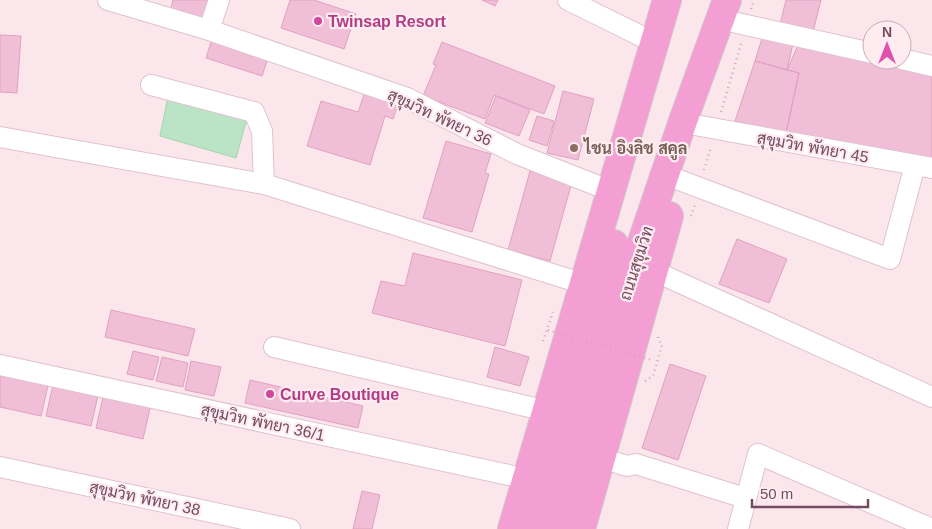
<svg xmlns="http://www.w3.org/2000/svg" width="932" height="529" viewBox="0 0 932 529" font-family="Arial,Sarabun,sans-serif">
  <rect width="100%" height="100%" fill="#fbe6ec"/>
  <path fill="#bbe4c6" stroke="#a2d6b0" d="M169,92L248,115L236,158L160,136Z"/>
  <path fill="#f0bfd7" stroke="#e2a0c1" d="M173,0H211L205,19L171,8Z
    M290,0H314L356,14L344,49L281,28Z
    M482,0H498L495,6Z
    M786,0H821L813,32L780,24Z
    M0,35L21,36L17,93L0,92Z
    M763,35L793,44L787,70L755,61Z
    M213,36L269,55L262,76L206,58Z
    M442,42L555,86L544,114L494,95L485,119L423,96L436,65L433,64Z
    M798,45L932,76V161L786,133L799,73L787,70Z
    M755,61L799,73L786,133L735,121Z
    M563,91L594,99L578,160L547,153Z
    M365,92L399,102L393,119L385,116L370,165L307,146L321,101L358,112Z
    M496,96L530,110L519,136L485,123Z
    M537,116L554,121L547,146L529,140Z
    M446,141L491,154L485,173L489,174L472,232L423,218Z
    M530,171L572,182L550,261L508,250Z
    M737,239L787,259L769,303L719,284Z
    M413,253L522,280L505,346L372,313L381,281L405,286Z
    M111,310L195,329L188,356L105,337Z
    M495,347L529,357L520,386L487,377Z
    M133,351L159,357L153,380L127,374Z
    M162,357L188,363L183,387L156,381Z
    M191,361L221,367L214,396L185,390Z
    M670,364L706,376L678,460L642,448Z
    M2,370L49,381L41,416L0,407V378Z
    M250,380L363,406L358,428L245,403Z
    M54,381L99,391L91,426L46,416Z
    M104,393L151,404L143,439L96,428Z
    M362,491L380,495L372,529H353Z"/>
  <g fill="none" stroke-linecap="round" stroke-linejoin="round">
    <defs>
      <path id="minor" d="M108,0L209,30L407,98L517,154L611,191
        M568,0L655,43
        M724,20L872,53
        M209,30L219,0
        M902,59L932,66
        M151,85L254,112L262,131L264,184
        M695,125L932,168
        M0,137L264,184L584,284
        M679,180L890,259L915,165
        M654,271L932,397
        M274,347L547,411
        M0,365L527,479
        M601,458L627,466L636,464L745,498
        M0,467L290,529
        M738,529L758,454L932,529"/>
      <path id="highway" d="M512,529L667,0
        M536,529L594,327L614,244
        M558,529L632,271L684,118L727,0
        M581,529L669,216"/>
    </defs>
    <use href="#minor" stroke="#e0c2ce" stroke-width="22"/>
    <use href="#highway" stroke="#d3c6cc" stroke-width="30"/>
    <path stroke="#d5a2bb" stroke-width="2.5" stroke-dasharray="1 4" stroke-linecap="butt" d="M751,9L754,0
      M721,112L742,41
      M704,170L711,147
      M691,216L695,204
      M543,341L553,312
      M645,381L653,376L662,345L658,339V337"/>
    <use href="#minor" stroke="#fff" stroke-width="20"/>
    <use href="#highway" stroke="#f39fd3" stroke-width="28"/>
    <path stroke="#d5a2bb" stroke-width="2.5" stroke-dasharray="1 4" stroke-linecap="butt" d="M548,330L652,360"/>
  </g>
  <g fill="#d1479c" stroke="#feecf1" stroke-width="2">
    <circle cx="318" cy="21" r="5"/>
    <circle cx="270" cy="394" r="5"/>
  </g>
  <circle fill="#8d6e63" stroke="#feecf1" stroke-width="2" cx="574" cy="148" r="5"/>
  <g text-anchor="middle" stroke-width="4.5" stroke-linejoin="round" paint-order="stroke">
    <g font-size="16" font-weight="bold" fill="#b23c85" stroke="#feecf1" text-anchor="start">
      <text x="328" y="27">Twinsap Resort</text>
      <text x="280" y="400">Curve Boutique</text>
    </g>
    <g font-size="16" fill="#744c61" stroke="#feecf1">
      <text transform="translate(440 117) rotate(25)" y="6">สุขุมวิท พัทยา 36</text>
      <text transform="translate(813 147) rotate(10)" y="6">สุขุมวิท พัทยา 45</text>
      <text transform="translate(636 263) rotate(-72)" y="6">ถนนสุขุมวิท</text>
      <text transform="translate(263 422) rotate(12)" y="6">สุขุมวิท พัทยา 36/1</text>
      <text transform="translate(145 498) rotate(12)" y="6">สุขุมวิท พัทยา 38</text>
    </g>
    <g font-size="16" font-weight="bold" fill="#785e54" stroke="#feecf1" text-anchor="start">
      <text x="584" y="154">ไชน อิงลิช สคูล</text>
    </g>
  </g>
  <g transform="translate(887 45)"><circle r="24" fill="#feecf1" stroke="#c7acb7"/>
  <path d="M0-4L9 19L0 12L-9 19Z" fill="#e050af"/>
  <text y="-8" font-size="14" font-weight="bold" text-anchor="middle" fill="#744c61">N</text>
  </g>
  <path d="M752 499v8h116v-8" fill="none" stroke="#744c61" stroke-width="2.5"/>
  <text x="760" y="499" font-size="15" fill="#744c61" stroke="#feecf1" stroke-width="4" paint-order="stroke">50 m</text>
</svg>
